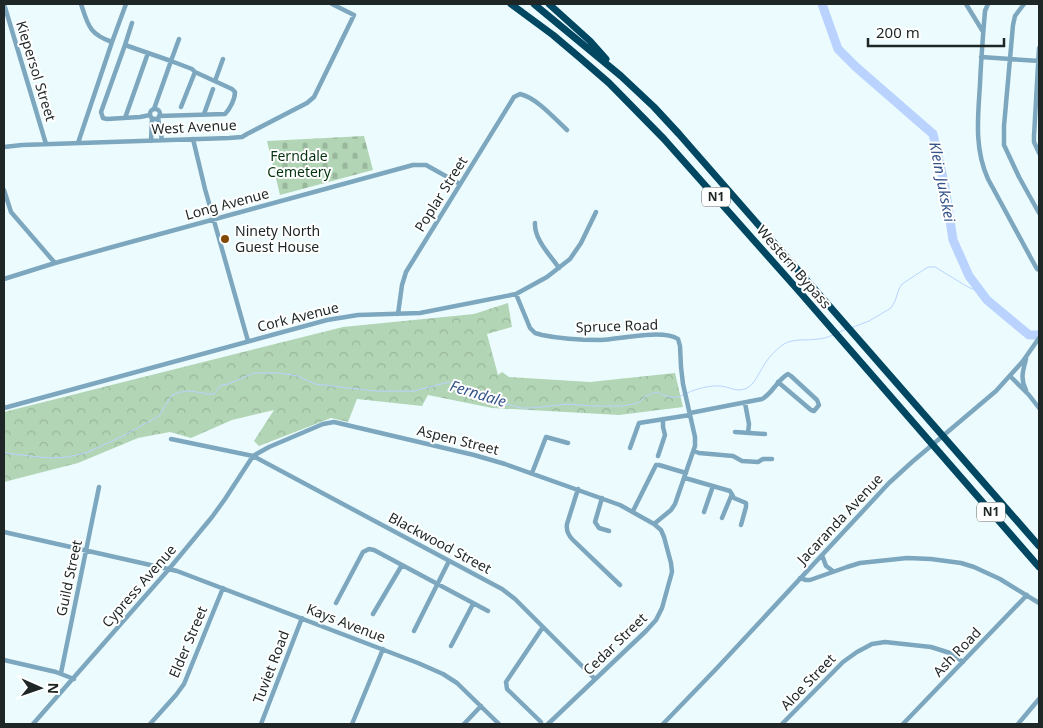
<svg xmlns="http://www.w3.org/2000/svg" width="1043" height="728" viewBox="0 0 1043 728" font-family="'Noto Sans',sans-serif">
  <defs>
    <pattern id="cemetery-stones" width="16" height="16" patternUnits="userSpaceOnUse" patternTransform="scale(1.25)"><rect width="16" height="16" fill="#b2d5b5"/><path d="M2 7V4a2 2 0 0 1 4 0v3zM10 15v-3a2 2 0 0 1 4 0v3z" fill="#99b79c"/></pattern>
    <pattern id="park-crowns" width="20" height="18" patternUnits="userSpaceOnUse" patternTransform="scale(1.25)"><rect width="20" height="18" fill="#b2d5b5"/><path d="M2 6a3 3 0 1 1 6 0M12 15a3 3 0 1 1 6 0" fill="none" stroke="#99b79c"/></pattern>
  </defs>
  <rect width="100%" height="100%" fill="#ecfcfe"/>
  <path fill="url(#cemetery-stones)" d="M364,136L373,170L280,195L267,141Z"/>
  <path fill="url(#park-crowns)" d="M508,303L512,327L487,334L498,375L502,372L509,377L590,382L675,373L683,407L619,415L530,410L492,408L428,395L422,406L357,399L348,422L331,418L259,446L254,441L274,410L232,420L191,438L170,432L138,438L78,463L4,482V412L343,327L474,314Z"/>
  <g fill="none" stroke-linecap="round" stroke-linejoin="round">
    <path stroke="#b9d3fe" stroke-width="1" d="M851,328L869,321L891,308L895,301L899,289L902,284L928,267H935L968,287L982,293
      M839,332L847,329
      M687,393C696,389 710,385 721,386C730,387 737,393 747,388C755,384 758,374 763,367C767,359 776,349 784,344C794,338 807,341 818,339C823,339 828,337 833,335
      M4,453L48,458L67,457L86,453L123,436L159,416L168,401L172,395L181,392L190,391L209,394H214L221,385L228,384L254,373H279L298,376L315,384L375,391H414L449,382L505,404L522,408H532L567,404L591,406H622L638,403L646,396L656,392C665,396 674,400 683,395"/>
    <path stroke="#b9d3fe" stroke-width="9" d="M822,4L838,49L856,67L933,134L945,187L953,240L969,276L987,300L1029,335H1039"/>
    <path stroke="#7da7bf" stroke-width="4.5" d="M4,4L46,144
      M81,4C88,25 89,34 112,42
      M966,4L982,30
      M988,4L985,11C983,35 981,60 980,84C978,117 974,148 988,179L1032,260L1037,269L1039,270
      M1024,4L1015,16L1013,25L1004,126V145L1019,177L1039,213
      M125,45L132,23
      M1039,48L1034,136V142L1039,153
      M981,57L1039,61
      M215,81L223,59
      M181,107L195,72
      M154,109L171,61L192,69L195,72L232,89L235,92C235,99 230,109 225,114L159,116
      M150 114a5 5 0 1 1 10 0a5 5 0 1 1-10 0Z
      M204,114L213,89
      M150,115L140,117L107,119L103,118L101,112L125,45L171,61L179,39
      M125,118L148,53
      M158,118L162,140
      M193,139L205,189L248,341
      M151,141L152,118
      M78,143L112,42L126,4
      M4,147L22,145L229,138L242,137L247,134L307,103L314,97L354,15L332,4
      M4,190L11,212L55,263
      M535,223C534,239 550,255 559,268
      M4,279L55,263L116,246L413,165H426L460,184
      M516,294L530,328L535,333L542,335C561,339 581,340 601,340C619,339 663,329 678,339L680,346L681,367L683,384L695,437V446L675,504L671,510L654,524
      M398,314L402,285L406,272L514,97L520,94C537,98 554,118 567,130
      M1010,376L1029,395L1039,408
      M1026,390C1020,379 1023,370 1026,359
      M745,403L749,424L748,433
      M4,408L327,320L358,315L420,313L516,294L547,277L570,259L581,243L596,212
      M690,413L762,399C773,393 777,380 788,374L791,376L817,400L819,405L814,411L811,410L778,382
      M735,432L765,434
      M171,439L253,456L502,589L515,599L595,679
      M630,448L639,423L690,415
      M694,451L699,453L733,456L742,461L758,462L763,459H772
      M658,456L665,435L663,427V419
      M532,473L546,437L568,443
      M685,478L730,491L734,498L746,503V507L741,525
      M578,489L567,524C566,530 568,535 573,540L620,585
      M602,498L595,522L599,528L609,531
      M633,511L656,465H659L686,473
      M704,512L713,486
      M722,518L732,494
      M4,532L177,571L418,663L443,674L457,683L499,724
      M822,555L826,566L833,571
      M800,578L806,580H810L847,567L860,563L907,558L931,559L961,563L974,567L1000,579L1039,603
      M336,603L363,552L369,549L374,550L488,611
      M373,614L402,565
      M414,631L449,561
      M451,646L473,604
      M4,660L56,672L74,679
      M61,673L99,487
      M541,722L507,689L506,682L543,627
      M33,724L169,569L212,517L225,499L253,456L269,447L323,424L334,422L474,455L505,464L620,505L654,524L661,530L664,537L671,563L672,572L662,608L656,620L646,631L548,724
      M150,724L176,695L184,684L223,588
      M261,724L302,618
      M352,724L383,649
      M464,724L481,706
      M663,724L717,668L889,483L912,462L996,391L1023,361L1039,338
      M782,724L843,662L857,652L872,644L885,642L931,647L950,653L963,662
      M903,724L1027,595
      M1018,724L1039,699"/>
    <path stroke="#014762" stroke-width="7" d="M511,4L553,35L579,57L609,83L664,139L798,290L1039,567
      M534,4L621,76L654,107L679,134L1039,546
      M549,4L590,41L606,59"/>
  </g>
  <circle fill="#834900" stroke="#fff" stroke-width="2" cx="225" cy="239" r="5"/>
  <g text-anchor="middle" stroke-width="4" stroke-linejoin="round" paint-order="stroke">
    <g fill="#fff" stroke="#626767" stroke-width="1">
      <rect x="702" y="187.5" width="28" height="19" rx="4"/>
      <rect x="977" y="502.5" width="28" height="19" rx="4"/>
    </g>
    <g font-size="12" font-weight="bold" fill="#1e2626">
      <text x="716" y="201">N1</text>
      <text x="991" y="516">N1</text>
    </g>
    <g font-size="14" fill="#1e2626" stroke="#fff">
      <text transform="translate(36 71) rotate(73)" y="5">Kiepersol Street</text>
      <text transform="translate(194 127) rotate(-3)" y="5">West Avenue</text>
      <text transform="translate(441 194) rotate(-58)" y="5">Poplar Street</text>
      <text transform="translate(227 204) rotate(-15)" y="5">Long Avenue</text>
      <text transform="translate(794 267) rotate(49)" y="5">Western Bypass</text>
      <text transform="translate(298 317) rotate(-14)" y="5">Cork Avenue</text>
      <text transform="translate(617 326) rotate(-2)" y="5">Spruce Road</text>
      <text transform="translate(458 440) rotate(14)" y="5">Aspen Street</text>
      <text transform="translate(840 519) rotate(-47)" y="5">Jacaranda Avenue</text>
      <text transform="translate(440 543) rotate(28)" y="5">Blackwood Street</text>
      <text transform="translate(69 578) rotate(-78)" y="5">Guild Street</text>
      <text transform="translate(139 586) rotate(-49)" y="5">Cypress Avenue</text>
      <text transform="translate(346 623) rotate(21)" y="5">Kays Avenue</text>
      <text transform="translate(188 642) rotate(-67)" y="5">Elder Street</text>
      <text transform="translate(615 644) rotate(-44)" y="5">Cedar Street</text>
      <text transform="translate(957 652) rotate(-46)" y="5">Ash Road</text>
      <text transform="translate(271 667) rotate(-69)" y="5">Tuviet Road</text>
      <text transform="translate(808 682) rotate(-46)" y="5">Aloe Street</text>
    </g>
    <g font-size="14" fill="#053310" stroke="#fff">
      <text x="299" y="161">Ferndale<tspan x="299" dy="16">Cemetery</tspan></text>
    </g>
    <g font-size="14" fill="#1e2626" stroke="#fff" text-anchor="start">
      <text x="235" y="236">Ninety North<tspan x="235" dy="16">Guest House</tspan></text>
    </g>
    <g font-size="15" font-style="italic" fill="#35548a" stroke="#fff">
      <text transform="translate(942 182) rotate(79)" y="5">Klein Jukskei</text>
      <text transform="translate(478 394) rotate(17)" y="5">Ferndale</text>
    </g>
  </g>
  <rect width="1043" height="728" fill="none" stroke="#1e2626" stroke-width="10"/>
  <g transform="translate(40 688) rotate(92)" stroke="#ffffff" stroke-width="4" paint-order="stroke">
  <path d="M0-4L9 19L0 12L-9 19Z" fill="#1e2626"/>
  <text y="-8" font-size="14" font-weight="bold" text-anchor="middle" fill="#1e2626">N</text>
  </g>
  <path d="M868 38v8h136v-8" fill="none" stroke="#1e2626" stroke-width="2.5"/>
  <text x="876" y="38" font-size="15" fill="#1e2626" stroke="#ffffff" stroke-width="4" paint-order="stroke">200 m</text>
</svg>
